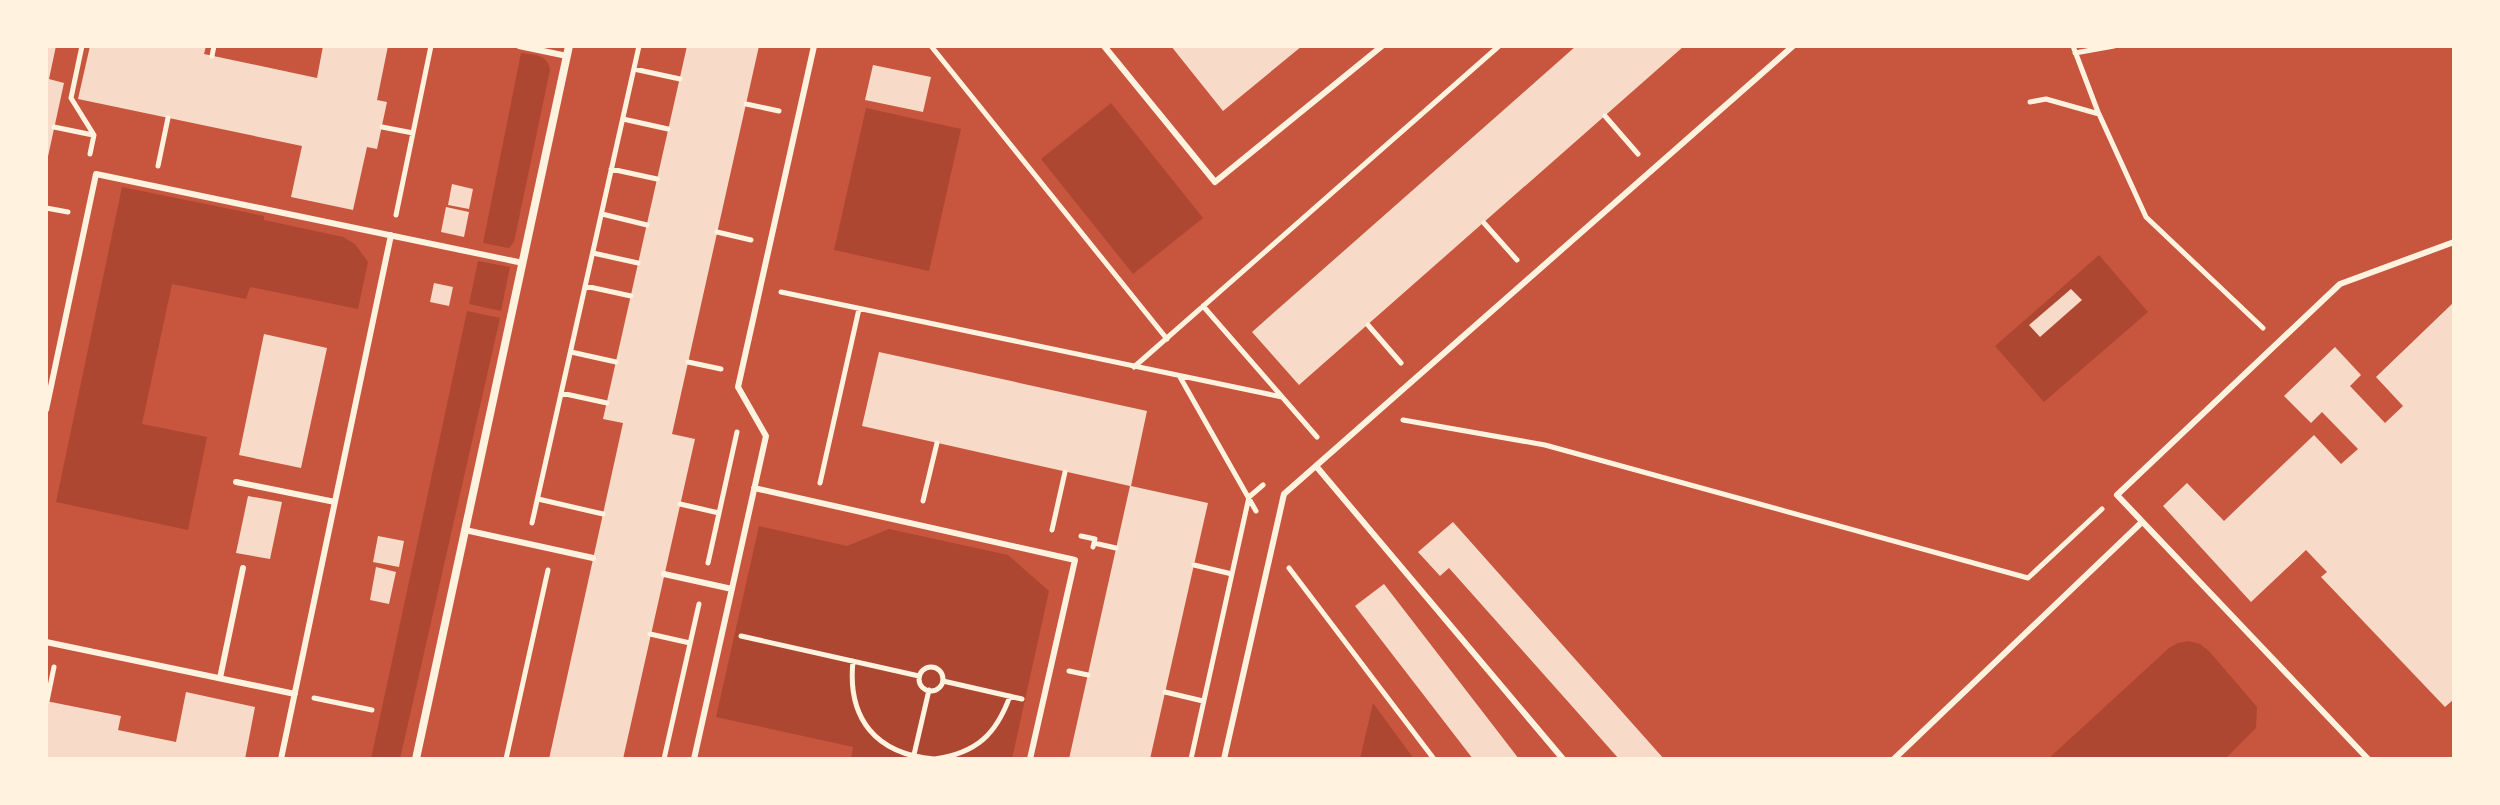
<svg xmlns="http://www.w3.org/2000/svg" width="2500" height="805" viewBox="0 0 2500 805" font-family="'Alegreya Sans',sans-serif">
  <rect width="100%" height="100%" fill="#c8553d"/>
  <path fill="#ae4732" d="M521,53C534,55 548,54 550,70L514,242L509,248L483,243Z
    M1111,103L1203,218L1133,274L1041,159Z
    M866,108L961,129L929,271L834,250Z
    M122,187L264,216V220L343,237L355,244L368,262L358,309L250,287L246,299L172,284L142,424L207,437L188,530L56,502Z
    M2099,255L2148,312L2044,402L1995,346Z
    M478,261L510,267L501,311L469,304Z
    M467,311L500,318L400,759H371Z
    M759,526L847,546L889,529L1008,555L1049,591L1012,759H851L853,747L716,717Z
    M2189,641L2200,644L2209,651L2257,707L2256,728L2225,759H2048L2169,648L2178,643Z
    M1373,703L1414,759H1360Z"/>
  <path fill="#f7dbc8" d="M46,46H56L49,79L64,83L47,161Z
    M90,46H206L204,54L317,78L323,46H388L377,100L387,102L377,149L367,147L353,210L291,197L302,146L78,99Z
    M687,46H759L672,434L695,439L623,759H549L623,423L603,419Z
    M1171,46H1302L1223,111Z
    M1576,46H1684L1299,385L1252,332Z
    M873,65L931,77L923,112L865,100Z
    M452,184L473,189L469,209L448,205Z
    M446,207L469,212L464,237L441,232Z
    M434,283L453,287L449,306L430,302Z
    M2071,289L2082,300L2040,337L2029,325Z
    M2454,302V699L2445,707L2321,577L2327,572L2306,550L2251,602L2163,506L2187,483L2224,521L2314,435L2341,464L2358,449L2322,412L2311,423L2284,396L2335,347L2361,375L2350,386L2385,423L2403,406L2376,377Z
    M264,334L327,348L301,468L239,455Z
    M879,352L1147,411L1131,486L1208,503L1150,759H1069L1130,486L862,426Z
    M248,496L282,502L270,559L236,553Z
    M1453,522L1664,759H1619L1449,568L1440,576L1418,552Z
    M378,536L404,541L399,567L373,562Z
    M376,567L396,572L389,604L370,600Z
    M1384,584L1519,759H1473L1355,606Z
    M186,692L255,707L245,759H46V701L121,716L118,730L176,742Z"/>
  <g fill="none" stroke-linecap="round" stroke-linejoin="round">
    <path stroke="#fff3e0" stroke-width="5" d="M82,46L71,98L94,135L90,154
      M931,46L1167,339
      M2073,46L2098,112
      M2075,53L2114,46
      M212,56L214,46
      M634,69L680,79
      M2030,102L2046,99L2099,114L2146,217L2263,328
      M746,104L779,111
      M1605,116L1638,154
      M623,119L668,129
      M54,127L93,135
      M382,127L413,133
      M158,166L168,118
      M611,169L657,179
      M46,208L68,212
      M602,214L647,225
      M396,215L431,46
      M1484,223L1517,260
      M717,232L751,240
      M593,253L638,263
      M585,286L631,296
      M781,292L1282,397
      M1203,306L1317,437
      M1368,325L1401,363
      M571,352L616,362
      M688,362L721,369
      M1134,367L1499,46
      M1180,377L1256,511
      M561,393L607,403
      M1403,420L1545,445L2028,578L2102,509
      M820,483L859,309
      M538,499L603,514
      M923,501L937,443
      M680,504L719,513
      M532,523L639,46
      M1052,530L1065,472
      M1081,536L1095,539L1093,547
      M1094,543L1116,548
      M708,563L737,432
      M1194,565L1232,574
      M1289,568L1434,759
      M650,634L690,643
      M741,636L919,676
      M853,661C847,719 876,754 934,759
      M919 679a12 12 0 1 1 24 0a12 12 0 1 1-24 0Z
      M1069,671L1088,675
      M943,681L1022,699
      M1165,692L1203,701
      M314,698L372,710
      M47,701L54,667
      M506,759L548,570
      M664,759L699,604
      M913,759L929,690
      M935,759C976,753 996,735 1010,696
      M1191,759L1249,497L1263,485"/>
    <path stroke="#fff3e0" stroke-width="6" d="M519,46L567,56
      M1104,46L1215,182L1382,46
      M46,410L96,174L523,263
      M1316,466L1563,759
      M236,482L335,502
      M754,488L1075,560L1030,759
      M465,530L593,558
      M664,574L732,589
      M46,642L295,694
      M220,678L243,568
      M281,759L391,235
      M694,759L766,436L738,387L814,46
      M1224,759L1284,494L1793,46
      M1894,759L2142,522
      M2368,759L2117,495L2340,284L2454,242"/>
    <path stroke="#fff3e0" stroke-width="8" d="M416,759L569,46"/>
  </g>
  <rect width="2500" height="805" fill="none" stroke="#fff3e0" stroke-width="96"/>
</svg>
